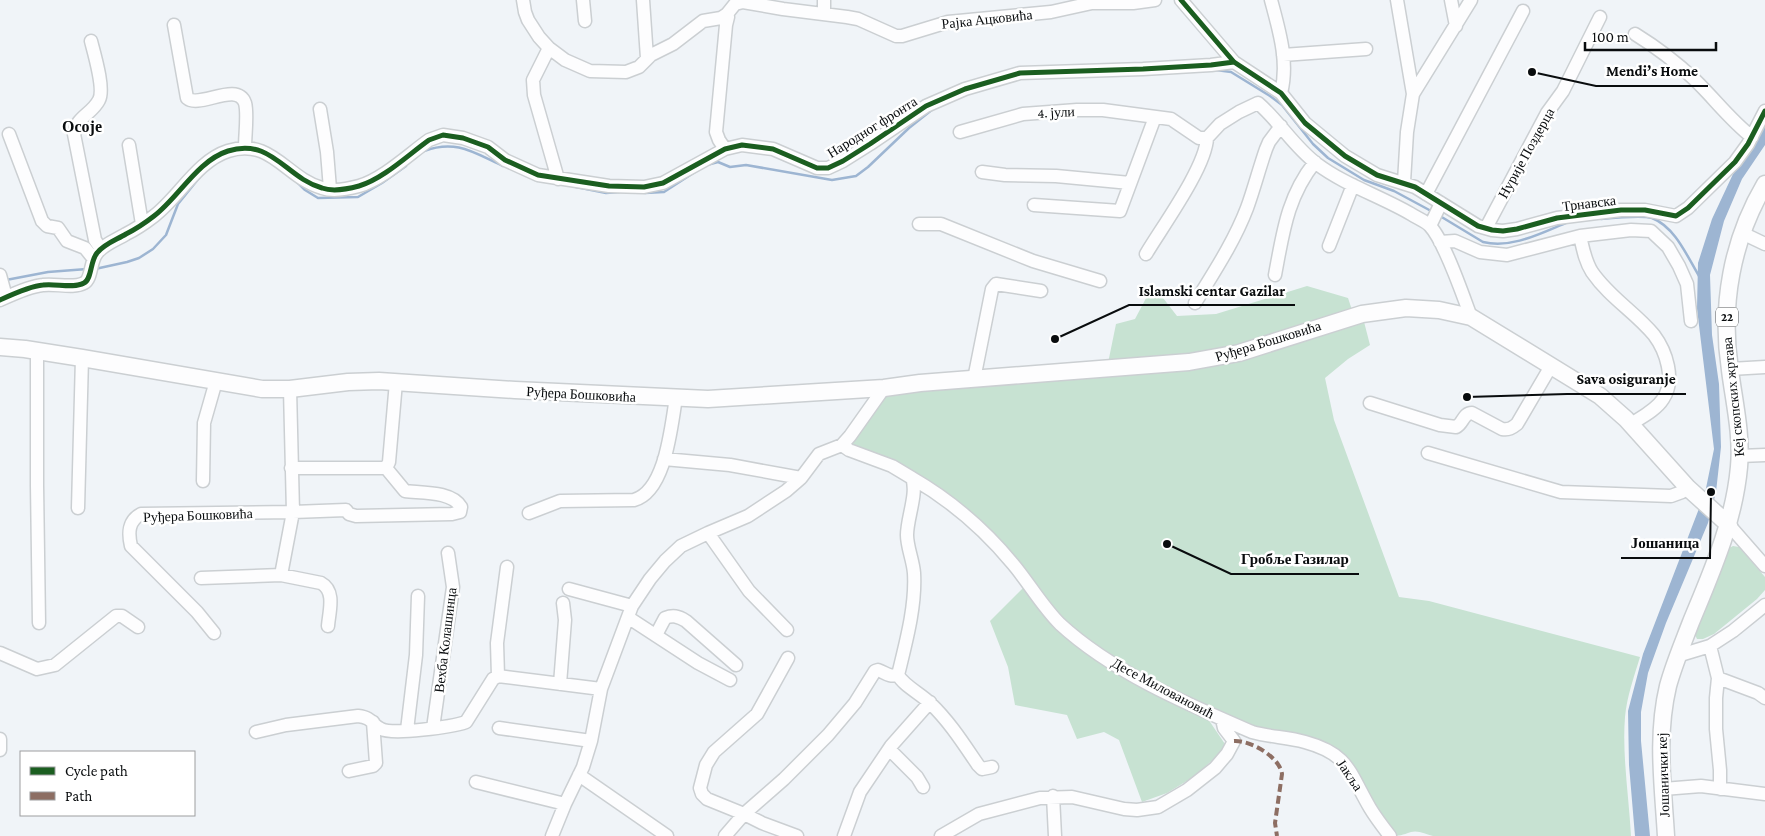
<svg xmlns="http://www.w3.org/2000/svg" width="1765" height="836" viewBox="0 0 1765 836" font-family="'Crimson Pro',serif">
  <rect width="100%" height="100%" fill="#f0f4f8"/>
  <path fill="#c7e2d2" d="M1153,285L1177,316L1216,314L1307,286L1348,298L1354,316L1362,314L1370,345L1348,359L1325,378L1334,420L1399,597L1429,601L1640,657C1634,677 1627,696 1625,717C1622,756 1629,797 1631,836H1433C1426,834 1418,830 1411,832C1402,835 1400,836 1390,836L1345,764L1284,738L1194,706L1044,616L1208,719L1227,747L1195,776L1167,793L1142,802L1119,740L1104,732L1077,739L1067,715L1015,705L1008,667L990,621L1028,583L954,507L849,450L850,436L884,388L1107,368L1116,324L1135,319Z
    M1733,546L1739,547L1765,577V590L1757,599L1714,634L1703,639H1697L1693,631L1729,548Z"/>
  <path fill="#9db5d2" d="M1765,122V145L1742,179L1724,221L1710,275L1712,335L1719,384L1721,447L1716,492L1708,523L1666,623L1648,673L1641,712V741L1650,836H1635L1629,765L1628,711L1643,654L1705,493L1714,449L1697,309L1698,263L1712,219L1733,174Z"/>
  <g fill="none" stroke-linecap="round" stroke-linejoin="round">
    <path stroke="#9db5d2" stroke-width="2.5" d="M1216,70L1231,72L1270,96L1282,105L1313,144L1328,158L1364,180L1394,191L1433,212
      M424,151C457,139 474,153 503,166
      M707,165L718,162L730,167L746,165L832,180L856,176L868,167L909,128L933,109
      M297,182L305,190L318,198L358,197L382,183L406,166
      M576,187L606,193L620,192
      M645,193L664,192L698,170
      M1440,216L1483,242C1512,249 1541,233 1568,222
      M1601,219C1611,218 1643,215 1652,218C1675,227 1687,256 1699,276
      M95,269L127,262L139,258L153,249L166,235L178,204L199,178
      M6,280L48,272L87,269"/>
    <defs>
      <path id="minor" d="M523,0L525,12L528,20L539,37L549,48L565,60L590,71L626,72L639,67L651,55L673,44L703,21L721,18L727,14
        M583,0L585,21
        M643,0L647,58
        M824,0V14
        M1181,0L1234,62L1281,93L1305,123L1345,156L1377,175L1415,187L1478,226L1492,230L1503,231L1517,229L1557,218L1621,210H1645L1676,216L1688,208L1735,162L1748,144L1765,111
        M1271,0C1279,30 1289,62 1281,93
        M1397,0L1413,94
        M1451,0L1456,26
        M727,14L735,4L743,2L783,9L847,17L858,19L896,36H902L948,22L1051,12L1092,3H1133L1155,0
        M174,25L187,98C199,109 237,81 245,103C248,113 245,135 245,147
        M1635,34C1656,47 1676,62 1694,79C1714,98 1730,120 1752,137
        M91,41C94,53 105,89 99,100C92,114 76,117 74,134L95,240L101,249
        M549,48L533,80L534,95L558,179
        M1283,55L1366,49
        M320,109L327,152L330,189
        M960,132L1023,114L1077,110H1103L1171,119L1199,138H1207L1220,124L1239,112L1258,103C1280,122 1294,147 1317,164C1345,185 1380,196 1411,214C1417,218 1426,221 1430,226C1445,242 1463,296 1471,317
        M9,134L42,221L47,226L58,228L67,241L85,248L93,258
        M129,145L142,224
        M725,149L719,140L716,132L726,25L728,17L727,14
        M982,172L1005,175L1056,176L1130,183
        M1404,182L1407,132L1413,94L1471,0
        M1426,194L1523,11
        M1034,205L1120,211L1155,117
        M919,224H941L1033,261L1100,281
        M1430,226L1441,203
        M1486,228L1547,113L1563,91L1600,17
        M1742,233L1765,244
        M1580,236C1583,249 1585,261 1592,272C1610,298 1635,312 1654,335C1666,351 1676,380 1663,399C1656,410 1642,417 1631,424
        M1440,242L1455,241L1480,252L1507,255L1580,236L1631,230L1651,231L1668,247L1679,266L1687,284L1691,321
        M1329,246L1353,185
        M1146,254C1162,227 1206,167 1207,138
        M0,275L6,297
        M1275,275C1283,233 1287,197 1315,162
        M0,300C11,295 30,286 43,285C55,283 73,289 84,283C92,279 90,261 97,253C104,244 116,240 126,234C136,229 145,223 154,216C179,197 197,161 228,151C271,137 286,178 322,188C333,192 348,189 359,186C383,179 408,155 429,140L443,135L463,138L488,147L505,160L538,175L609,186L644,187L663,183L725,149L742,145L773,149L817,168H828L843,161L870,144L926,106L965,89L1020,73L1143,69L1211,65L1234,62
        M1195,303C1214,272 1234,242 1247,208C1254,189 1259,169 1266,149L1269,142L1281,126
        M37,351V485L39,623
        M1730,369L1765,367
        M974,379L992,289L996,284L1041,291
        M1370,403L1440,425L1456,427C1463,424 1463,413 1472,413L1502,429C1509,430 1512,428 1517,424L1551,366
        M842,445L849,450L892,466L912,478C918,493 907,518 907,535C907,547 913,560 914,573C916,606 906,642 898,675C903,685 921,694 930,703C949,721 963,743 978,765L982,769L992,767
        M1428,453L1561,492L1671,496L1682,492L1688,488
        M1740,456L1765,455
        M664,459L730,465L801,478
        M291,468H386L389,462L396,382
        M912,478C950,500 985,530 1013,564C1029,583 1042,606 1060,624C1112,672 1187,704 1252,732C1269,737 1288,737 1305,742C1349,754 1349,772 1370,808C1376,818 1383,827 1390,836
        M203,481L204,423L216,381
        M78,508L82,358
        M529,513L560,501L634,500C666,491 671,426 676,398
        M1729,525L1765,566
        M708,533L749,591L787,630
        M281,575L293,512L290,389
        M201,578L281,575L321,583C336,591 329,612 328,626
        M569,589L632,606
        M629,618L698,663L730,680
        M214,633L197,612L131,546C128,533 128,521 141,514L293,512L346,510L349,514L356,516L452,514L460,512L461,507C452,491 421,493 405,491L386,468
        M656,635L665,618C673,615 678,616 686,621L736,665
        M1710,646L1718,678L1716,698V729L1720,770V789
        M0,653L37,669L55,665L116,616H122L138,627
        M1677,656L1710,646L1733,631L1765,605
        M788,658L757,714L714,752L706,765L700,788L702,794L707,799L744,814L762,823L797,836
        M498,676L497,643L507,567
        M1718,678L1758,693L1765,698
        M560,684L565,620L563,603
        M433,728L452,594L453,587L448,553
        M499,728L591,741
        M407,730L416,655L418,596
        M256,732L286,725L358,716C374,718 370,724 381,729C393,735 452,727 466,722L493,679L498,676L601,689
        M0,739V750
        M889,749L917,777L923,787
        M349,771L373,766L376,763L373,722
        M579,775L667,836
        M476,782L565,804
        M1663,789L1701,786L1765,794
        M1053,796L1055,836
        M552,836L565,804L583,767L591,741L601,689L632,606L650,579L665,561L681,546L708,533L748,516L786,491L801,478L819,454L842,445L850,436L884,388
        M725,836L744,814L784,779L828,735L855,703L875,671L878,670C886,673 888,677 898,675
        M844,836L860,792L891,746L930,702
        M941,836L979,814L1040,798L1072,797L1124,809L1137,810L1158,807L1187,790L1215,768L1227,754L1234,741L1224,728L1222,719"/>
      <path id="major" d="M0,347L25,349L82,358L262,389H290L348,382L379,381L515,390L708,399L884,388L920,383L1189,362L1239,353L1362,314L1406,308L1439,310L1471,317L1600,396L1626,419L1688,488L1729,525
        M1666,836C1663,785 1656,736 1668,686C1674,664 1683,643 1691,622C1712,571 1734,522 1739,467C1742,434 1734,402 1730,370C1720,305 1732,240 1765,184"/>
    </defs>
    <use href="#minor" stroke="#cbcfd2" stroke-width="15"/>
    <use href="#major" stroke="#cbcfd2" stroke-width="19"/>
    <use href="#minor" stroke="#fdfdfe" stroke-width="12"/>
    <use href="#major" stroke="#fdfdfe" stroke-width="16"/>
    <path stroke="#8d6e63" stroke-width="4" stroke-dasharray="8 4" stroke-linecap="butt" d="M1234,741C1250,740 1280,757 1282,774L1275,823L1277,836"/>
    <defs>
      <path id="cycleway" d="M1181,0L1234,62L1281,93L1305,123L1345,156L1377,175L1415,187L1478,226L1492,230L1503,231L1517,229L1557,218L1621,210H1645L1676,216L1688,208L1735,162L1748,144L1765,111
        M0,300C11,295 30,286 43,285C55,283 73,289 84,283C92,279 90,261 97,253C104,244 116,240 126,234C136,229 145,223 154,216C179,197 197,161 228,151C271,137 286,178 322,188C333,192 348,189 359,186C383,179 408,155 429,140L443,135L463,138L488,147L505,160L538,175L609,186L644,187L663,183L725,149L742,145L773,149L817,168H828L843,161L870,144L926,106L965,89L1020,73L1143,69L1211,65L1234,62"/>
    </defs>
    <use href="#cycleway" stroke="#fff" stroke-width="8"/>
    <use href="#cycleway" stroke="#1b5e20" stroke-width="5"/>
  </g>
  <g text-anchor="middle" stroke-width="5" stroke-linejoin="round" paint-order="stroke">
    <rect fill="#fff" stroke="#535556" stroke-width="1" x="1716" y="307.5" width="22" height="19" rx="4"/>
    <g font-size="12" font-weight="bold" fill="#090c0e">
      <text x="1727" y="321">22</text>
    </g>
    <g font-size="14" fill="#090c0e" stroke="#fff">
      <text transform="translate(987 19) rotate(-6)" y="5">Рајка Ацковића</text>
      <text transform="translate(1056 112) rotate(-3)" y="5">4. јули</text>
      <text transform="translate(872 127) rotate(-32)" y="5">Народног фронта</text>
      <text transform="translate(1526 153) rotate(-61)" y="5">Нурије Поздерца</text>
      <text transform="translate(1589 203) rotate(-7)" y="5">Трнавска</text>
      <text transform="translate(1268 341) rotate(-17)" y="5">Руђера Бошковића</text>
      <text transform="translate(581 394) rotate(3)" y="5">Руђера Бошковића</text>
      <text transform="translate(1733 397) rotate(-96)" y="5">Кеј скопских жртава</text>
      <text transform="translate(198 515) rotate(-2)" y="5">Руђера Бошковића</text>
      <text transform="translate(445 640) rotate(-83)" y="5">Вехба Колашинца</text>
      <text transform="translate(1163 688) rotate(28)" y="5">Десе Миловановић</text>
      <text transform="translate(1350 775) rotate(56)" y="5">Јакља</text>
      <text transform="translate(1663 775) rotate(-92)" y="5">Јошанички кеј</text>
    </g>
    <g font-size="16" font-weight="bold" fill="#090c0e" stroke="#fff">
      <text x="82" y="132">Осоје</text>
    </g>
  </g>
  <path fill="none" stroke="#090c0e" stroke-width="2" d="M1532 72L1596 86H1708M1055 339L1129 305H1295M1467 397L1567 394H1686M1711 492L1710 558H1621M1167 544L1231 574H1359"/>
  <g fill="#090c0e" stroke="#fff" stroke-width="2">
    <circle cx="1532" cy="72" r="5"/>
    <circle cx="1055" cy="339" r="5"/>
    <circle cx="1467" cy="397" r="5"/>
    <circle cx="1711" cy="492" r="5"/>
    <circle cx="1167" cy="544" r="5"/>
  </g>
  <g font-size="15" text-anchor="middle" font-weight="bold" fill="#090c0e" stroke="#fff" stroke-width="5" stroke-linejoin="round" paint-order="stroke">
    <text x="1652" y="76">Mendi’s Home</text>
    <text x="1212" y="296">Islamski centar Gazilar</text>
    <text x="1626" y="384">Sava osiguranje</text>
    <text x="1665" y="548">Јошаница</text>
    <text x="1295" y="564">Гробље Газилар</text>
  </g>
  <rect x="20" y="751" width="175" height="65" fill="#ffffff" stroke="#9d9e9f"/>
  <rect x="30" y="767" width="25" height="8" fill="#1b5e20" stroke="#9d9e9f"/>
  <text x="65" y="776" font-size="15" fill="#090c0e">Cycle path</text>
  <rect x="30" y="792" width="25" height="8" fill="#8d6e63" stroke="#9d9e9f"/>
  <text x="65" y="801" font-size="15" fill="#090c0e">Path</text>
  <path d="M1585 42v8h131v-8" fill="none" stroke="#090c0e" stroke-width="2.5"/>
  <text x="1592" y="42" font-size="15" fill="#090c0e" stroke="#ffffff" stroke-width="4" paint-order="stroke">100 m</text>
</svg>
